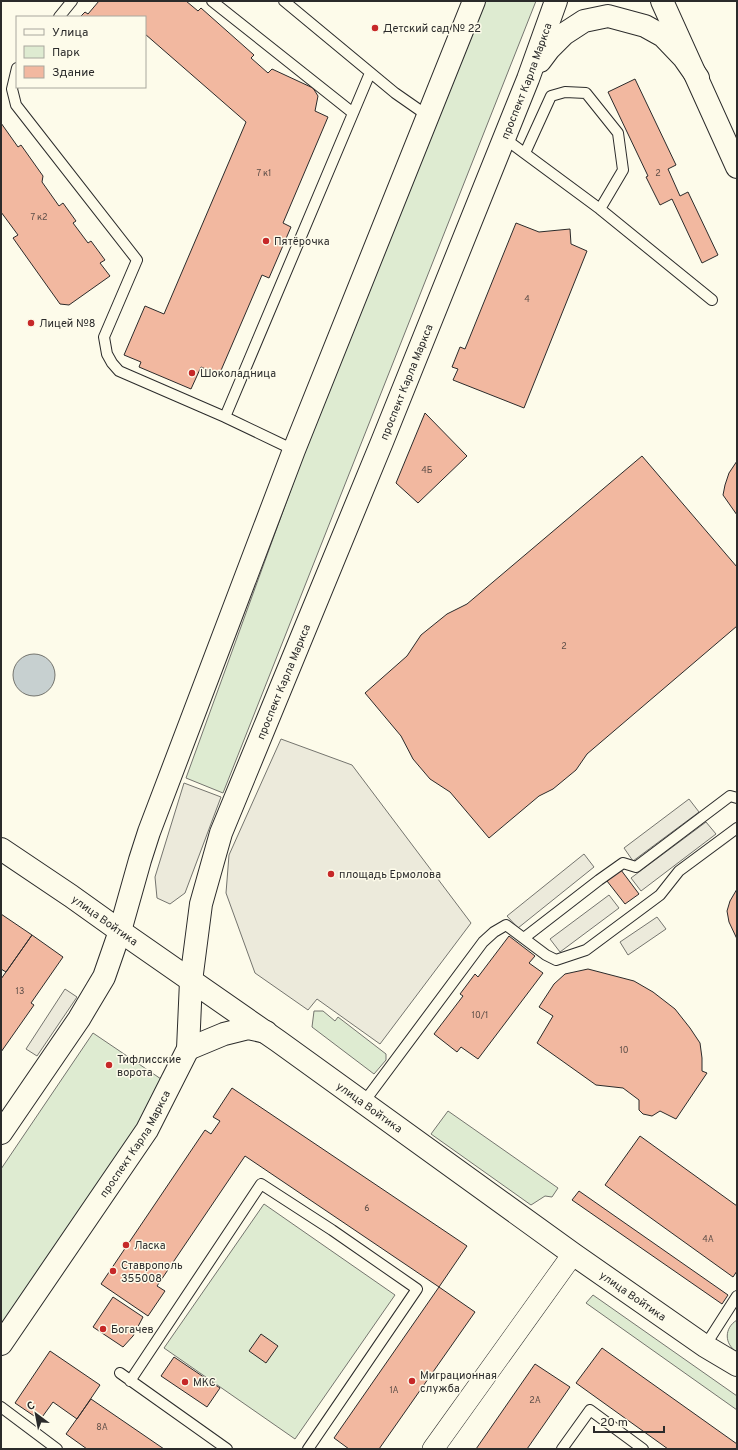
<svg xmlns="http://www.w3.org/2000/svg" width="738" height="1450" viewBox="0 0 738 1450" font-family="Overpass,sans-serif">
  <rect width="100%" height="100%" fill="#fdfbea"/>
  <path fill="#deebd1" stroke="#74746e" d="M485,1H536L223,793L186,778L306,448Z
    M314,1011H323L335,1021L338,1017L386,1054V1060L374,1074L312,1027Z
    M93,1033L161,1079L154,1105L1,1334V1169Z
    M448,1111L558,1188L552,1197L545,1196L531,1205L431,1134Z
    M264,1204L395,1295L295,1439L164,1348Z
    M593,1295L737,1396V1410L586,1303Z
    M737,1320V1352C724,1344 724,1328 737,1320Z"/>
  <path fill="#eceadb" stroke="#74746e" d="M281,739L352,765L471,923L380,1044L317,999L308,1010L255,973L226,893L229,855Z
    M184,783L221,797L185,893L170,904L157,898L155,877Z
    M689,799L699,812L633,861L624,848Z
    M706,822L716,834L641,891L631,878Z
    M584,854L594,867L518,928L507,916Z
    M609,895L619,908L560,952L550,939Z
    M657,917L666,929L628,955L620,942Z
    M65,989L77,997L37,1056L26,1049Z"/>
  <path fill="#c7d0d0" stroke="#74746e" d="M13 675a21 21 0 1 1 42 0a21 21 0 1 1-42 0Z"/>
  <path fill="#f2b8a0" stroke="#2b2b2b" d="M99,1H186L198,11L201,8L254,55L251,58L268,73L272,69L313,88L318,96L315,111L328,117L283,223L291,227L269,278L262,275L219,375L201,367L191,389L139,367L141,362L124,355L145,306L164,314L246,122L145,34V17H80L85,12L88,14Z
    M635,79L676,165L668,169L680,196L688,192L718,255L702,263L672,199L660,205L646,177L648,176L608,92Z
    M1,123L18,147L21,145L43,176L42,182L59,206L63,203L76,221L73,223L88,243L91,241L105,260L100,263L110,276L69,305L60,304L13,238L18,235L1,212Z
    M516,223L539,232L570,229L571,244L587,251L524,408L453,380L458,369L452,367L460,347L465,349Z
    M425,413L467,456L418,503L396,483Z
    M642,456L737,567V626L587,754L576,770L553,789L539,796L489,838L450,792L430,779L413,759L401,736L365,693L407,656L421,635L447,614L467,604Z
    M737,461V515L723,495L725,485L729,473Z
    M621,870L639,894L625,904L607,881Z
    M737,889V939L729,922L727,911L730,901Z
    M1,914L32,935L6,972L1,969Z
    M32,935L63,957L31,1003L34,1005L1,1052V979Z
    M509,936L535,956L529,963L543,973L478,1059L461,1047L457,1052L434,1034L463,996L460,994L475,974L478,977Z
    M588,969L634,981L653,992L675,1009L690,1028L700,1043L702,1058V1071L707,1073L676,1119L660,1111L652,1116L643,1114L639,1110V1100L623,1088L596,1085L537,1043L553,1016L539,1007L554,984L565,974Z
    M232,1088L467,1246L439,1287L245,1156L157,1286L165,1291L148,1316L101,1284L205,1130L211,1134L220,1121L213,1117Z
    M640,1136L737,1206V1271L733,1277L605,1185Z
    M579,1191L728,1295L722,1304L572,1200Z
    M439,1287L475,1312L379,1449H349L334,1438Z
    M113,1297L143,1317L133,1336L123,1347L93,1327Z
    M261,1334L278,1346L266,1363L249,1351Z
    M602,1348L737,1444V1449H668L576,1383Z
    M50,1351L100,1385L77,1419L53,1402L40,1420L15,1403Z
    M174,1357L220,1388L207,1407L161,1376Z
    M535,1364L570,1387L527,1449H476Z
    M91,1399L164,1449H87L66,1434Z"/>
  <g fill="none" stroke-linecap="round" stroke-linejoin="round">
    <defs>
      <path id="lane" d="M212,1L353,113
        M284,1L395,93L428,116
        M59,17L72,1
        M17,68L12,89L16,105L137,260L104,337L107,354L112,363L119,371L225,417
        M504,138L600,209L712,300
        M525,153L551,96L565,92L586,93L618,133L623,170L600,209
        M294,450L225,417L370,73
        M524,938L599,880L623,863L636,867L730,796L737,798
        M364,1102L483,942L494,932L506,925L546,955L556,960L586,950L660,895L679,871L737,828
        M705,1346L737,1296
        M120,1373L227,1449
        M130,1381L261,1184L332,1230L417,1289L308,1449
        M1,1407L57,1449
        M562,1449L590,1410L643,1449"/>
      <path id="street" d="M433,1449L573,1254"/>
      <g id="secondary">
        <path d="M662,1L737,167"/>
        <path d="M540,61L549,49L564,34L584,21L608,16L645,26L663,36L684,58L698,78"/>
        <path id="s1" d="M1,849L71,896L120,931L278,1041L573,1254L705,1346L737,1365"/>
        <path d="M188,1049L224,1034L248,1028L266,1032"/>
        <path d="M1,1133L79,1019L104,977L120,931L140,860L149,832L294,450L474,1"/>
        <path id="s2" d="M1,1344L147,1130L188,1049L191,981L201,904L221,833L382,442L528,79L556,1"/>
      </g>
    </defs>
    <use href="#lane" stroke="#2b2b2b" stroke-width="12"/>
    <use href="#street" stroke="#2b2b2b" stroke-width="22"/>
    <use href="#secondary" stroke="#2b2b2b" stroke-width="24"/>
    <use href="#lane" stroke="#fdfbea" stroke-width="10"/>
    <use href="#street" stroke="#fdfbea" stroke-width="21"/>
    <use href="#secondary" stroke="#fdfbea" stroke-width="22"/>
  </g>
  <g fill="#c62828" stroke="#fdfbea" stroke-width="1.5">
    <circle cx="375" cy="28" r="4"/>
    <circle cx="266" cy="241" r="4"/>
    <circle cx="31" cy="323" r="4"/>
    <circle cx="192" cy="373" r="4"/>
    <circle cx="331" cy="874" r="4"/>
    <circle cx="109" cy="1065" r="4"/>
    <circle cx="126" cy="1245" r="4"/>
    <circle cx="113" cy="1271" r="4"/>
    <circle cx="103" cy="1329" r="4"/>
    <circle cx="412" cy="1381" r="4"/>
    <circle cx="185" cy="1382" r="4"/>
  </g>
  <g text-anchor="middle" stroke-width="3" stroke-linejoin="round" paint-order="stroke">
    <g font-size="9" fill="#5d4e48">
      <text x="264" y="176">7 к1</text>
      <text x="658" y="176">2</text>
      <text x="39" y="220">7 к2</text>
      <text x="527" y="302">4</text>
      <text x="427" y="473">4Б</text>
      <text x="564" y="649">2</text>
      <text x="20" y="994">13</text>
      <text x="480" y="1018">10/1</text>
      <text x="624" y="1053">10</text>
      <text x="367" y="1211">6</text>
      <text x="708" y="1242">4А</text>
      <text x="394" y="1393">1А</text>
      <text x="535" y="1403">2А</text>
      <text x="102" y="1430">8А</text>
    </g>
    <g font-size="11" fill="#2b2b2b" stroke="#fdfbea" text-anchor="start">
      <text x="383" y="32">Детский сад № 22</text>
      <text x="274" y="245">Пятёрочка</text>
      <text x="39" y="327">Лицей №8</text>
      <text x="200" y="377">Шоколадница</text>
      <text x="339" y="878">площадь Ермолова</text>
      <text x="117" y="1063">Тифлисские<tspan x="117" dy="13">ворота</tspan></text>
      <text x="134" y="1249">Ласка</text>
      <text x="121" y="1269">Ставрополь<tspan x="121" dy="13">355008</tspan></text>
      <text x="111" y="1333">Богачев</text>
      <text x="420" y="1379">Миграционная<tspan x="420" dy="13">служба</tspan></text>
      <text x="193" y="1386">МКС</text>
    </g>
    <g font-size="11" fill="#2b2b2b" stroke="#fdfbea">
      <text dy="4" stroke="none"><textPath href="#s2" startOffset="1381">проспект Карла Маркса</textPath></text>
      <text dy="4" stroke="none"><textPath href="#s2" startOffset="1057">проспект Карла Маркса</textPath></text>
      <text dy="4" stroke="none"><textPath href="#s2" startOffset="733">проспект Карла Маркса</textPath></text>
      <text dy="4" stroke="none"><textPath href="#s1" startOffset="126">улица Войтика</textPath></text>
      <text dy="4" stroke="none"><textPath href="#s1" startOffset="450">улица Войтика</textPath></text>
      <text dy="4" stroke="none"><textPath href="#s2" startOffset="241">проспект Карла Маркса</textPath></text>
      <text dy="4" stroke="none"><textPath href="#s1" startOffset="774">улица Войтика</textPath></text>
    </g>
  </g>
  <rect width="738" height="1450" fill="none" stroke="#2b2b2b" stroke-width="4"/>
  <rect x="16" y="16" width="130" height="72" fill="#fdfbea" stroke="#a9a89e"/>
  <rect x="24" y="29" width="20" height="6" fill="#fdfbea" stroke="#a9a89e"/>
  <text x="52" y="36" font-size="12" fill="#2b2b2b">Улица</text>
  <rect x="24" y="46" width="20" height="12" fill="#deebd1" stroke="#a9a89e"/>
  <text x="52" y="56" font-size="12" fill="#2b2b2b">Парк</text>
  <rect x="24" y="66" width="20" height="12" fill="#f2b8a0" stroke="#a9a89e"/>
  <text x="52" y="76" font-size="12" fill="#2b2b2b">Здание</text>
  <g transform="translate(36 1414) rotate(328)" stroke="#fdfbea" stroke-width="3" paint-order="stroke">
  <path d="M0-3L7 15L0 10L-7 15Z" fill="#2b2b2b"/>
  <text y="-6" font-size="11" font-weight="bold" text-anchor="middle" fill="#2b2b2b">С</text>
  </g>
  <path d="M594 1426v6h70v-6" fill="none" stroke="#2b2b2b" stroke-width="2"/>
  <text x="600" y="1426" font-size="12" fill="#2b2b2b" stroke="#fdfbea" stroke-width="3" paint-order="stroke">20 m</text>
</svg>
